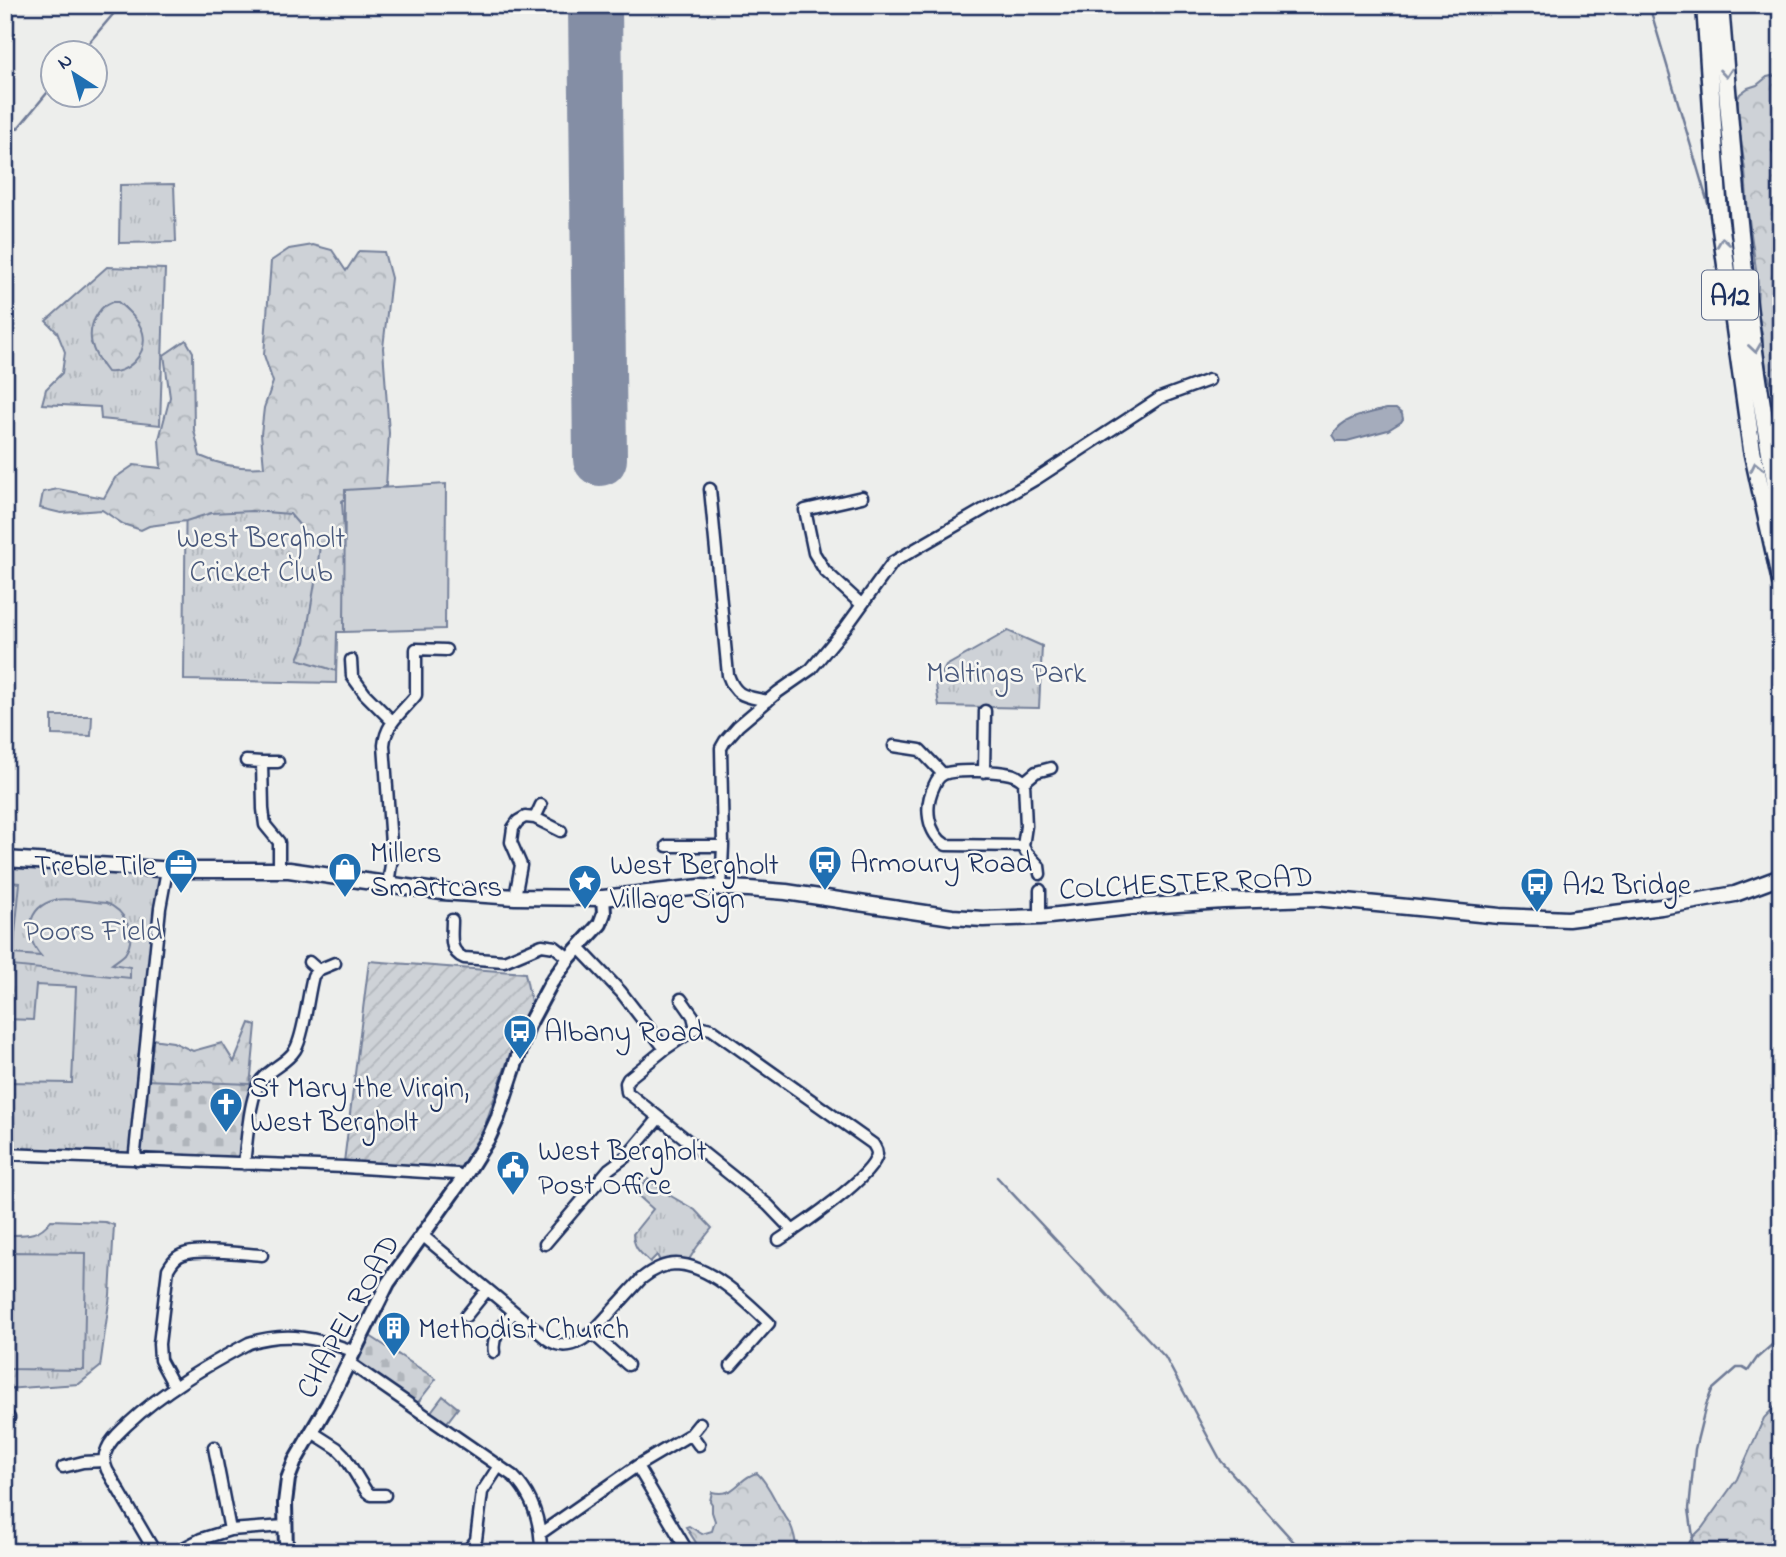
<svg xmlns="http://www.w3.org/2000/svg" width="1786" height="1557" viewBox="0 0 1786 1557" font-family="'Indie Flower',sans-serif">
  <defs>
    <pattern id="grass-tufts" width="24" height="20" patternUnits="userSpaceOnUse" patternTransform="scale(1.75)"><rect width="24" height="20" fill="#ced2d7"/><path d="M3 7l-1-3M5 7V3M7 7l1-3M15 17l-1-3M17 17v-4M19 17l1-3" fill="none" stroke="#b0b5bb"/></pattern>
    <pattern id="forest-crowns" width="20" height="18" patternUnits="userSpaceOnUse" patternTransform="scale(1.75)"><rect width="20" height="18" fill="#ced2d7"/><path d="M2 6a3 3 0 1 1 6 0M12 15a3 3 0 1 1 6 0" fill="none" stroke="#b0b5bb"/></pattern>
    <pattern id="cemetery-stones" width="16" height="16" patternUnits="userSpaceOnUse" patternTransform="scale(1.75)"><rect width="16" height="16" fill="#ced2d7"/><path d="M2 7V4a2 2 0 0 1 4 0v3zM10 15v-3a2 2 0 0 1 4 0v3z" fill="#b0b5bb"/></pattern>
    <pattern id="garden-furrows" width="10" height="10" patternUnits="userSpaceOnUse" patternTransform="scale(1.75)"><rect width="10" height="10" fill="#ced2d7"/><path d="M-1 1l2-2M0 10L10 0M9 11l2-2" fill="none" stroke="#b0b5bb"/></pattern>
  </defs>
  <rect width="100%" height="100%" fill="#edeeec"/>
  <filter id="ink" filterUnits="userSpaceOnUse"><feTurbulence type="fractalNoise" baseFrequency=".0143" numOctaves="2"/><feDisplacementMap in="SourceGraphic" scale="14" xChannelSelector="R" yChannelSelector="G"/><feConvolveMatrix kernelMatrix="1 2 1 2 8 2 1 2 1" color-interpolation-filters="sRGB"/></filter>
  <g filter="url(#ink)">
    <path fill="#dde0e1" d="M5,983L76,987L72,1083L5,1082Z"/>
    <path fill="url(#grass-tufts)" stroke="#74809a" stroke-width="2" fill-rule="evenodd" d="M174,184L176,242L119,243L120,185Z
      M107,267L165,269L160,425L101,419L100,407L42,404L46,389L62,373L65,352L57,332L46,321ZM122,305L135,319L101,364L91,343Z
      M186,472L339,477L336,683L184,680Z
      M1008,631L1042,646L1039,708L939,706L936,685L946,666Z
      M5,864L163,874L133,1157L5,1152V1082L72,1083L76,987L36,985L33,1020L5,1019Z
      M648,1179L664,1192L695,1210L712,1228L697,1247L688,1261L661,1263L657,1255L650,1262C640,1252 634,1249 633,1234L653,1209L635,1193Z
      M51,1220L105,1222L114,1225L110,1295L100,1367L79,1384L5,1389V1235C25,1235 38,1237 51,1220Z"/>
    <path fill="url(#forest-crowns)" stroke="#74809a" stroke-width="2" d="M1781,74V127L1772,140V151L1781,171V509L1766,432L1774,396L1766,366L1763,349V339L1757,309L1758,283L1748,213L1745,170L1737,110L1738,98L1740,94L1748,88L1757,85L1767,77Z
      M313,245L332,250L346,271L359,251L384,252L391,278L383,348L389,433L386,487L352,494L342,501L346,563L344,632H337L336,671L298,659L305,642L317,571L320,545L306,533L290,514L252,511L211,513L186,521L149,526L141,530L123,524L102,510L61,513L40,508L43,492L58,489L104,498L115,478L134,465L161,468L159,439L170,397L164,355L186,340L193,352L194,430L200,456C220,465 241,469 264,467L261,434L264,408L273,382L264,355L271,261L289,249Z
      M112,302H118C127,310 140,321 143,333C148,354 127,375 107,372C92,353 84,334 98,313C102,307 105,305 112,302Z
      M250,1023L256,1025L248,1107L142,1103L151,1039L173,1042L193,1051L222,1043L234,1062Z
      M1781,1400V1552H1683L1684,1548L1693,1544V1537L1702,1528L1737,1479L1764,1418Z
      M757,1473C766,1481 772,1494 778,1505C781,1512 787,1518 790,1524C794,1532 796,1543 797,1552H702L686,1527L689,1526L702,1534L712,1531L715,1521L712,1512V1504L710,1501L712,1492C736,1498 738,1477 757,1473Z"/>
    <path fill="url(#cemetery-stones)" stroke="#74809a" stroke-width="2" d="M144,1080L251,1084L241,1161L139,1157Z
      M370,1336L436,1379L416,1405L352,1363Z
      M443,1396L458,1408L445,1425L430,1413Z"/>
    <path fill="url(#garden-furrows)" stroke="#74809a" stroke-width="2" d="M369,961L525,973L531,1002L514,1042L484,1128L461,1167L344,1162Z"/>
    <path fill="#ced2d7" stroke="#74809a" stroke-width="2" d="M446,484L445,629L344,632L345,490Z
      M52,716H92L91,736L52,735Z
      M5,882L20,883L13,954L41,956C24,937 26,907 55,900C69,897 91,902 106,903C125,910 138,935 125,954C121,958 116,961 112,964L130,967V978L12,966L10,980H5Z
      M9,1252L86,1253L84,1370L7,1369Z"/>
    <path fill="#a5acbc" stroke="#6e7a96" stroke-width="2" d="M1387,409H1396L1402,414L1403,419L1401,422L1388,430L1347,441H1337L1333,435C1341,417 1370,413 1387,409Z"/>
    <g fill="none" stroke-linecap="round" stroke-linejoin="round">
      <path stroke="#6e7a96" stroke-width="2.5" d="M1649,5L1712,217
        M81,52L121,5
        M5,136L18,128L52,87
        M1768,393L1781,442
        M997,1177L1165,1357L1221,1461L1303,1552
        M1684,1552L1693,1537L1689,1509L1695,1449L1706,1405L1712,1390L1737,1368H1743L1748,1371L1757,1358L1781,1337"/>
      <path stroke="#848ea5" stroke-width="54" d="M595,5L600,459"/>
      <defs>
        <path id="minor" d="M710,489L728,675C736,698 746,696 768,701
          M861,604L825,571L814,553L805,510L862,497
          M351,660L352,676L365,694L392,721
          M894,746L920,750L943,774
          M246,761L262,762L263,809L265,825L279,842V869
          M262,762H278
          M984,772L985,711
          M1024,782L1036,772L1051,768
          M535,818L541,805
          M667,846H723
          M1023,846L946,845C927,833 924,806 934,786C936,781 939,776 944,774C954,769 999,771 1010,774C1016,775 1020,778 1024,782L1026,826L1023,846L1026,852L1039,866L1040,874
          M388,884L392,858L384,745C386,722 403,712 416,695V649L446,650
          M721,888L723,846L721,748L725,741L738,726L778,692L811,669L846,627L893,562L1036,479L1160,398L1209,380
          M515,897L521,865L511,842L513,828L518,821L525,817L535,818L561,831
          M1040,917V890
          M452,920C452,936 448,951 464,958L504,961L542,945L555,947L569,958
          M578,947L621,992L665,1049L696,1028L702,1027L711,1029L873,1144C875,1148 877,1149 877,1154C875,1176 799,1227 779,1240
          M309,962L318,970
          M681,999L693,1016L696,1028
          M665,1049L628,1079L626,1083L627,1092L768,1205L793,1231
          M5,1154L345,1167L457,1174L464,1177
          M137,1160L135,1152L160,908L167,870
          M244,1164C247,1143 249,1094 262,1079C271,1068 287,1063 295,1050C304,1036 308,994 313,976L318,970L335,963
          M422,1235L547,1339C573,1358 595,1330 611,1312C621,1301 631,1290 641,1279C651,1271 663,1264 676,1264C710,1265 746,1301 769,1323L731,1366
          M545,1244L609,1169L628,1155L659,1118
          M466,1316L487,1290
          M592,1333L628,1365
          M494,1352C491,1335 504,1324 514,1312
          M348,1362L513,1476C533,1496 541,1524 541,1552
          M174,1386L160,1360L159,1344L168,1269C172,1262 176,1256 184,1254C198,1248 245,1254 262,1255
          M5,1417L9,1418
          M312,1432L337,1448L344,1455L366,1491L371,1495H385
          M691,1434L699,1445
          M214,1447L230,1530
          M637,1466L688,1552
          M63,1467L83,1462L104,1461
          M541,1533L637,1466L691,1434L700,1423
          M155,1552L107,1470C104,1462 103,1457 107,1449C111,1439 120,1432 128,1424C163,1391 206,1366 249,1343C287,1331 317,1338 353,1351
          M176,1552L201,1539L230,1530L285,1526
          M466,1552L476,1540L482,1492L499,1466"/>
        <path id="tertiary" d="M286,1552L285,1503L288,1479L295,1461L328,1404L388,1283L464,1177L489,1137L498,1117L528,1026L551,983L569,958L600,924L604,913L603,898"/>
        <path id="secondary" d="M5,859L175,870H289L442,892L515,897L603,898L700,887L749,889L786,892L952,917L983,919L1040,917L1132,907L1223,901L1315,898L1500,916L1568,919L1661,907L1735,894L1781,877"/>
        <path id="trunk" d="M1705,5L1719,215L1752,450L1781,582
          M1720,5C1734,174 1746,343 1781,509"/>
      </defs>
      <use href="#minor" stroke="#1b2f5e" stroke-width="15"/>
      <use href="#tertiary" stroke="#1b2f5e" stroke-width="18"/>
      <use href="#secondary" stroke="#1b2f5e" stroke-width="19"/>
      <use href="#trunk" stroke="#1b2f5e" stroke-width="21"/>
      <use href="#minor" stroke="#f6f6f2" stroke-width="10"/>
      <use href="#tertiary" stroke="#f6f6f2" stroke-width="12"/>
      <use href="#secondary" stroke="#f6f6f2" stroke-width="14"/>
      <use href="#trunk" stroke="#f6f6f2" stroke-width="16"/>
    </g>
    <defs><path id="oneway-chevron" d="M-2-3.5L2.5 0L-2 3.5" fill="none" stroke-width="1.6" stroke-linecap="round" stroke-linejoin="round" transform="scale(1.75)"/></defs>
    <g stroke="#8892a8">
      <use href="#oneway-chevron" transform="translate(1726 73) rotate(85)"/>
      <use href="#oneway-chevron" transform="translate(1723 242) rotate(-98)"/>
      <use href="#oneway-chevron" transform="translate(1755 348) rotate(82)"/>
      <use href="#oneway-chevron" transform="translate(1756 467) rotate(-102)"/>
    </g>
  </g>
  <defs>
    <symbol id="bus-pin" viewBox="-11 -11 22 30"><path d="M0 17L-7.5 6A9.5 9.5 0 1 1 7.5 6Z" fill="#1f6fb2" stroke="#f6f6f2"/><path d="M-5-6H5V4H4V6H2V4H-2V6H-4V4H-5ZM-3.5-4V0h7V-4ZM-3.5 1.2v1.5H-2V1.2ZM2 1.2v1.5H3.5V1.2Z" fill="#fff"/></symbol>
    <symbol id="office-pin" viewBox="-11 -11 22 30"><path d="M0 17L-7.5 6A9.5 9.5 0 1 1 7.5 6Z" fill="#1f6fb2" stroke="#f6f6f2"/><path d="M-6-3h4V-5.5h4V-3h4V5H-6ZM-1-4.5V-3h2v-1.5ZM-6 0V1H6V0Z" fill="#fff"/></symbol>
    <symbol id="shop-pin" viewBox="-11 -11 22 30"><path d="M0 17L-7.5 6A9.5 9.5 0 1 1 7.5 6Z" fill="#1f6fb2" stroke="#f6f6f2"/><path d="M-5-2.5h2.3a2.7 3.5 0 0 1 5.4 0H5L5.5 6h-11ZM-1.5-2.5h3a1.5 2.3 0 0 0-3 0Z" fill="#fff"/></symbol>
    <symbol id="sight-pin" viewBox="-11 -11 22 30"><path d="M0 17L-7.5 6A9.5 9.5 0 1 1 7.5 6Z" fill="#1f6fb2" stroke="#f6f6f2"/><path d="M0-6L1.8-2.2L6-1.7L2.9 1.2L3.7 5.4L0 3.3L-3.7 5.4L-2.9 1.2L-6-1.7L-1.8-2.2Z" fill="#fff"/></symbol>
    <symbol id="church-pin" viewBox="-11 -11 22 30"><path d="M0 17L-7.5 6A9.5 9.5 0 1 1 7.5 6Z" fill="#1f6fb2" stroke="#f6f6f2"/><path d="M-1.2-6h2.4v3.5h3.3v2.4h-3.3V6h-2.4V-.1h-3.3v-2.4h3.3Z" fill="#fff"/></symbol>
    <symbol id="civic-pin" viewBox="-11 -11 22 30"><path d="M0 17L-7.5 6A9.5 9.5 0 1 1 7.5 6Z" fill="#1f6fb2" stroke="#f6f6f2"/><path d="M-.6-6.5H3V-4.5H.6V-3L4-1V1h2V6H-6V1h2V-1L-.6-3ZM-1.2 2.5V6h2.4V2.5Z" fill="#fff"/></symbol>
    <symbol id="building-pin" viewBox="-11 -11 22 30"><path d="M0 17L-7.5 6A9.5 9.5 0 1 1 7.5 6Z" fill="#1f6fb2" stroke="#f6f6f2"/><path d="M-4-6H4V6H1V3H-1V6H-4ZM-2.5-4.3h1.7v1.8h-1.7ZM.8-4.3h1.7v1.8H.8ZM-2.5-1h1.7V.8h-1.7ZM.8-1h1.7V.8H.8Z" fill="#fff"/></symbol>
  </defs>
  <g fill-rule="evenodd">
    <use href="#bus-pin" x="806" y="843" width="38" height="52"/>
    <use href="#office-pin" x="162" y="846" width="38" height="52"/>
    <use href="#shop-pin" x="326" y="850" width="38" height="52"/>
    <use href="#sight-pin" x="566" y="862" width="38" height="52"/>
    <use href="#bus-pin" x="1518" y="865" width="38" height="52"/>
    <use href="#bus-pin" x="501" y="1012" width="38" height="52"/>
    <use href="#church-pin" x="207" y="1085" width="38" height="52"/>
    <use href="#civic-pin" x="494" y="1148" width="38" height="52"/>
    <use href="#building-pin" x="375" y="1309" width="38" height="52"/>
  </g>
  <g text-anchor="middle" stroke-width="5" stroke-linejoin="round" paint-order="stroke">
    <rect fill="#f6f6f2" stroke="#5d6b8a" stroke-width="2" x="1702" y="270.5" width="56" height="49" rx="5"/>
    <g font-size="28" font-weight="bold" fill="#1b2f5e">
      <text x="1730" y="305">A12</text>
    </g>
    <g font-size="30" fill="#48587c" stroke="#f6f6f2">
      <text x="261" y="547">West Bergholt<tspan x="261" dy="34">Cricket Club</tspan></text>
      <text x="1006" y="682">Maltings Park</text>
      <text x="93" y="940">Poors Field</text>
    </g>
    <g font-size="30" fill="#1b2f5e" stroke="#f6f6f2" text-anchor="start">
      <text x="370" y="862">Millers<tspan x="370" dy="34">Smartcars</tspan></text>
      <text x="850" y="872">Armoury Road</text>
      <text x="610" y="874">West Bergholt<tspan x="610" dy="34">Village Sign</tspan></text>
      <text x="156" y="875" text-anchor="end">Treble Tile</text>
      <text x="1562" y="894">A12 Bridge</text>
      <text x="544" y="1041">Albany Road</text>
      <text x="250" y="1097">St Mary the Virgin,<tspan x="250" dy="34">West Bergholt</tspan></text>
      <text x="538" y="1160">West Bergholt<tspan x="538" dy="34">Post Office</tspan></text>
      <text x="418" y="1338">Methodist Church</text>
    </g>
    <g font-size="30" fill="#1b2f5e" stroke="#f6f6f2">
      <text transform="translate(1186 882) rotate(-3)" y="10">COLCHESTER ROAD</text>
      <text transform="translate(347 1316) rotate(-61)" y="10">CHAPEL ROAD</text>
    </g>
  </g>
  <rect width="1786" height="1557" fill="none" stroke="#f6f6f2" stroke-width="28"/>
  <rect x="14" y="14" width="1758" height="1529" fill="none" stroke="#1b2f5e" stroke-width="2.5" filter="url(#ink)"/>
  <g transform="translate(74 74) rotate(324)"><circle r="33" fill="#f6f6f2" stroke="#9ea6b7" stroke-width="2"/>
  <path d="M0-5L12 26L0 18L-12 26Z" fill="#1f6fb2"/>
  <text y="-10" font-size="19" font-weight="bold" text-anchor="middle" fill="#1b2f5e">N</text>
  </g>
</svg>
